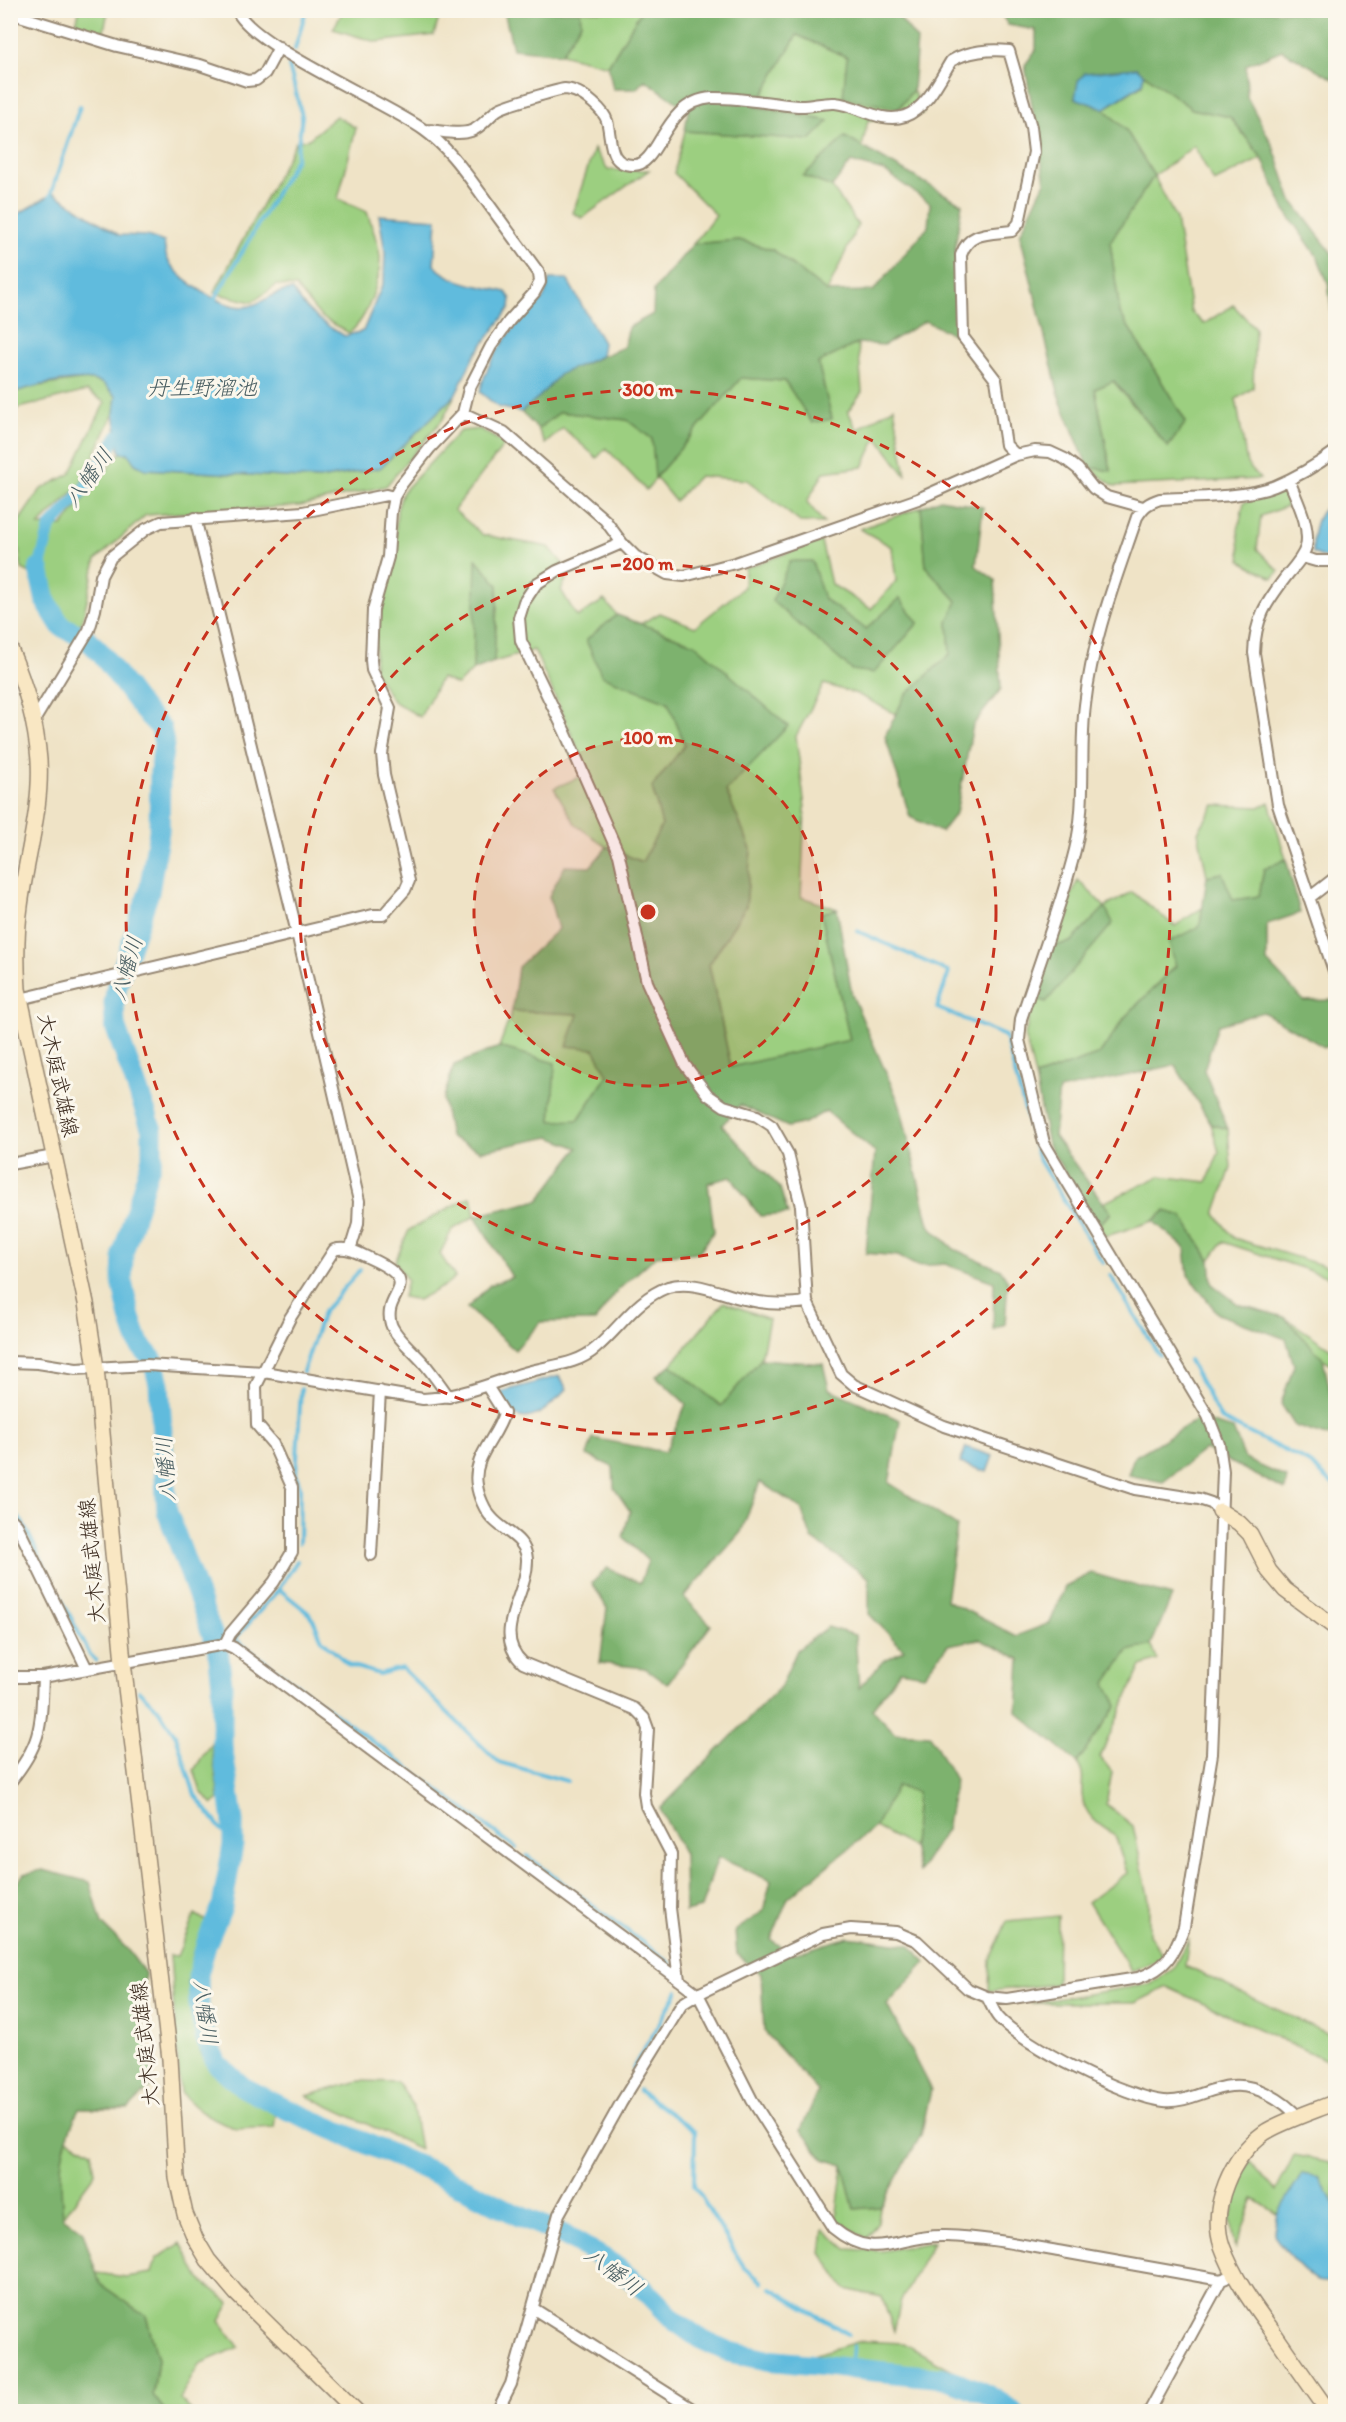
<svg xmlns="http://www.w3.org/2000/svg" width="1346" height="2422" viewBox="0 0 1346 2422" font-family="Itim,'Klee One',sans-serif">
  <rect width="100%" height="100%" fill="#fbf7ec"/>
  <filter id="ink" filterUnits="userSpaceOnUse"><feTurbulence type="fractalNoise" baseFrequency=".0167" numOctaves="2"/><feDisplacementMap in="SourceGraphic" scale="12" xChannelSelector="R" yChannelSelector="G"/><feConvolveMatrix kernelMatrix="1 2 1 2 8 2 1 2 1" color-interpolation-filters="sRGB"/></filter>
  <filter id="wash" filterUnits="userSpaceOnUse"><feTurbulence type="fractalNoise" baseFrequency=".008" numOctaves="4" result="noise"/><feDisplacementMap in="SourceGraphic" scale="24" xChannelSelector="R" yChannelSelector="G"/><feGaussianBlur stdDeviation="1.35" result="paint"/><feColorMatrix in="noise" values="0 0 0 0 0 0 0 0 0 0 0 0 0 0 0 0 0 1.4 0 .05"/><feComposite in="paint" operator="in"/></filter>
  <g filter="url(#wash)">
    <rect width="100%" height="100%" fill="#efe3c6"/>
    <path fill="#9ccf80" stroke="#6c7c4f" stroke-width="1.5" fill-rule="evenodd" d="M79,11H108L103,36L75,28Z
      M343,11V10L441,11L434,35L376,42L333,29Z
      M580,11H641L608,66L561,54L581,23Z
      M797,35L847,57L898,109L913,90L923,113L897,122L868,120L862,147L845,137L804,176L832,187L858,225L827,292L773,250L739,240L693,244L716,215L674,173L685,131L810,140L828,121L756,107Z
      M1144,74L1192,109L1230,117L1262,158L1214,182L1194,146L1154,176L1176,219L1191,312L1204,324L1233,305L1255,328L1253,388L1236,399L1247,464L1260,479L1114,486L1088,467L1111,470L1095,389L1113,381L1168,447L1186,422L1120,313L1110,242L1154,176L1126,130L1104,109L1142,85Z
      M336,116L356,128L338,199L367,212C371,226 379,242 380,257C381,279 367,320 349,333L321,317L296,287L277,285L252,302L214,293L296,142L309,139Z
      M594,149L608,170H649L582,218L573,213Z
      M858,343L862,392L848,411L857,430L894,407L906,476L877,437L863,467L824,472L807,502L824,523L800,522L747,480L699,476L675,501L656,478L646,490L606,448L597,458L563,428L545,444L538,429L560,412L627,420L652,439L656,477L741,378L785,381L812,422L832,418L818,363Z
      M86,379L103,383L116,396L114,413L80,485L38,526H62L120,453H128L135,464L145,469L319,479L380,468L455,395L443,419L386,486L300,506L146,515L96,560L82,622L70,641L54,632L34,575L22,569L15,527L41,489L70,474L105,402L87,391L11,410L10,393L32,387Z
      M480,429L505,444L454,510L483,535L549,547L570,572L561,590L577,617L604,600L617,615L586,640L602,676L668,702L685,745L652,787L662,825L642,862L607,847L576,825L554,788L589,773L534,650L494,662L498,585L477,560L473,670L457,685L441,678L420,717L393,701L374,671L377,609L394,558L397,510L403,492L460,431Z
      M1285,492L1287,506L1261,516L1257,549L1279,571L1273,578L1241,561L1238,530L1244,502Z
      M921,507L926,567L957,601L948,622L950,654L905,696L896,714L857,694L824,684L796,736L805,808L801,897L837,909L821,913L850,1040L731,1067L709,964L746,906L751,849L726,791L695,644L640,624L660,613L695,627L744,587L745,568L821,541L831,584L871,609L896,581L892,547L860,529ZM824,599L866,629L918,623L874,672Z
      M1269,802L1286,859L1264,869L1259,896L1233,901L1222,873L1207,876L1198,832L1214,805L1259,807Z
      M1078,880L1105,907L1132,892L1175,926L1202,908L1200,926L1176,965L1125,1017L1100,1054L1035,1077L1025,1036L1033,997L1105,908L1071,942L1049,947Z
      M512,1011L578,1014L608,1075L578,1120L551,1122L555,1063L499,1047Z
      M1211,1124L1228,1129L1231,1168L1215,1214L1234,1238L1335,1269V1279L1223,1242L1210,1260L1182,1216L1165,1211L1153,1221L1106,1236L1098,1225L1111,1214L1103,1203L1160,1176L1207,1182L1219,1152Z
      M471,1196L475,1216L452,1230L440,1254L455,1277L446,1285L418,1300L403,1297L407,1280L395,1262L409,1230Z
      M724,1302L769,1319L761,1359L721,1406L671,1365Z
      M1284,1317L1335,1352V1366L1323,1359Z
      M1151,1645L1158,1660L1141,1666L1100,1757L1112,1772L1106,1804L1133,1826L1149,1900V1934L1164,1958L1131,1971L1088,1902L1127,1873L1115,1835C1100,1826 1084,1816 1082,1795C1081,1780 1086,1777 1077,1763L1117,1705L1105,1683L1128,1651Z
      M211,1743L219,1799L213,1804L201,1792L194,1770Z
      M897,1786L917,1792L913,1847L875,1827Z
      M195,1914L206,1921L193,1955L188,1983L201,2054L218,2078L240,2095L276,2112L274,2127L236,2129L201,2112L180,2092L170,1955L177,1956Z
      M1058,1916L1057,1984L989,1991L990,1959L1007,1921Z
      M1189,1938L1185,1966L1335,2037V2064L1167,1987L1135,2003H1030L1151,1984L1173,1969Z
      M359,2081L397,2082L412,2103L420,2149L307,2096Z
      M66,2138L92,2152L95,2173L63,2217L59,2171Z
      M1294,2155L1331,2162L1335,2172V2206L1319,2177L1302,2174L1279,2215L1254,2199L1235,2248L1230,2220L1240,2181L1250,2162L1276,2191Z
      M843,2165L854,2209L880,2207L878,2222L867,2239L836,2220Z
      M824,2229L847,2249L882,2251L933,2242L901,2301L894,2331L882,2297L845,2289L821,2253Z
      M181,2243L200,2279L230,2303L220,2321L239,2347L199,2364L180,2399L192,2411H165L153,2395L158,2359L146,2316L100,2284L96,2273L126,2277L152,2273L156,2259Z
      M860,2341L903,2343L954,2371L813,2355Z"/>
    <path fill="#7db26e" stroke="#5c6e46" stroke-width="1.5" d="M504,11H580L581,23L561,54L513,49Z
      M641,11H894L917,40L913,90L898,109L843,97L847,57L797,35L756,107L829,121L810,140L685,131L688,110L645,80L636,89H613L608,66Z
      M999,11H1335V80L1282,50L1246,65L1247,97L1273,146L1292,201L1335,257V341L1328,283L1317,256L1285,211L1262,158L1230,117L1192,109L1136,68L1075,98L1104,109L1126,130L1154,176L1110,242L1120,313L1186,422L1168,447L1114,381L1095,389L1111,471L1088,467L1060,400L1020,234L1045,182L1025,65L1036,50V30L1008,25Z
      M845,137L962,204L955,247L959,337L925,321L884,345L858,343L818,363L832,419L812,423L785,381L741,378L655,478L652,439L627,420L560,412L538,429L521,412L539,397L560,374L624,347L629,327L653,314L654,290L693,244L739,240L773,250L827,292L873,291L928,227L930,203L884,171L851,162L832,187L803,176Z
      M940,499L983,507L976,566L995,580L1001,689L973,725L956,813L941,832L910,817L885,736L905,696L950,654L948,622L957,601L926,567L921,507Z
      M476,559L498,585L494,662L473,670Z
      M790,561H812L824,599L866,629L900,598L918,623L874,673L852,670L772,601Z
      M617,615L695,644L788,726L726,791L751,849L746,906L709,965L731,1067L850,1040L821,913L837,909L852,995L900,1105L929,1225L954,1249L1001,1270L1008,1281L1005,1324L993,1330L994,1282L945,1264L917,1266L898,1256L866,1253L875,1152L826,1111L805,1123L788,1127L740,1105L722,1125L780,1188L788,1214L760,1216L731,1177L708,1183L714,1231L699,1252L656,1256L618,1290L595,1321L541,1322L515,1350L467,1308L490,1285L512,1277L475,1216L539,1200L578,1148L550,1137L481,1151L450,1137L443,1100L454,1065L499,1047L555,1063L551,1121L578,1120L608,1075L594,1049L567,1046L578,1014L512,1011L518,967L558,929L549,896L565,866L590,867L607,847L642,862L662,825L652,787L685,745L668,702L602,676L586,640Z
      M1286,859L1300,913L1267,924V962L1304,1001L1335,1000V1042L1324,1047L1263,1012L1218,1025L1204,1070L1228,1129L1211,1124L1175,1065L1059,1090L1054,1136L1111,1213L1098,1225L1048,1145L1035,1077L1100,1054L1125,1017L1176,966L1169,942L1200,926L1207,876L1222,873L1233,900L1259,896L1264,869Z
      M1105,907L1113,923L1046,1002L1033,997L1049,947L1071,942Z
      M1165,1211L1182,1216L1210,1260L1212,1284L1238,1304L1284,1317L1323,1359L1335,1413V1426L1329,1437L1295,1426L1281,1404L1294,1365L1286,1339L1218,1314L1188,1275L1185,1248L1153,1221Z
      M761,1359L823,1364L829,1389L900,1420L889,1483L957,1526L946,1600L1016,1636L1050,1623L1065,1587L1091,1573L1172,1596L1151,1645L1128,1651L1106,1683L1117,1705L1077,1763L1017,1712L1020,1659L979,1639L948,1645L924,1675L900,1671L872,1709L895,1733L930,1735L955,1780L946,1830L919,1872L913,1847L917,1792L897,1786L875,1827L788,1898L771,1940L793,1954L848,1937L910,1945L926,1962L887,2005L931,2090L921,2135L880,2207L854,2209L843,2165L823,2159L801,2130L818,2091L764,2031L761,1974L737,1954L735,1931L763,1911L771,1881L718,1857L701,1908L685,1912L684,1854L660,1809L781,1686L797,1650L828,1627L855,1635L859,1688L883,1661L904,1650L869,1614V1578L812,1539L801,1508L760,1482L741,1532L684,1597L711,1625L667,1684L645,1668L600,1663L607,1608L592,1583L607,1568L640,1583L648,1561L623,1537L630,1511L614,1488L613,1467L587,1455L593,1438L665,1452L686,1404L656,1376L671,1365L721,1406Z
      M1198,1419L1233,1429L1245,1459L1287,1478L1285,1490L1205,1449L1163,1482L1128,1475L1134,1457Z
      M43,1870L90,1882L102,1924L127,1949L145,1973L141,2013L154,2084L128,2109H79C58,2153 59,2170 63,2217L83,2232L100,2284L146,2316L158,2359L153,2395L165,2411H11V1889L24,1874Z"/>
    <path fill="#60bbdd" stroke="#4e727e" stroke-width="1.5" d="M1136,68L1144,74L1142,84L1104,109L1075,98L1078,81L1085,73Z
      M54,193L119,235L147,236L164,242C165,248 165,255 168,260C179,280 226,312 250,306C265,302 276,290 293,290C306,312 323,324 345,336L363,331L384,281L385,252L379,215L437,219L434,265C451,284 483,286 506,292L511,299L510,308L474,356L455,395L380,468L319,479L145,469L135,464L128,453H120L114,413L116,396C112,393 107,386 102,383C83,373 31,387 11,393V218Z
      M549,279H567L603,343L601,356L560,374L539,397L521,412L498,407L480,392C484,370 500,344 515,327C530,309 547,305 549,279Z
      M1335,503V557H1322L1313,553C1312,534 1315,508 1335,503Z
      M559,1376L567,1389C555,1401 534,1426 515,1415C508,1412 502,1399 497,1393Z
      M966,1447L993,1456L987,1472L960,1463Z
      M1302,2174L1319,2177L1335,2206V2281C1330,2282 1323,2283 1317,2281C1308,2276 1275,2242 1274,2233C1274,2213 1293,2191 1302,2174Z"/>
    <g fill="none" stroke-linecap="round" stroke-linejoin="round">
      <path stroke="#60bbdd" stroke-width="4" d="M295,49L306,10
        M49,200L80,106
        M213,302L296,159L302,116L289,66
        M857,931L949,972L937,1008L1005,1036L1038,1158L1103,1263
        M1110,1275L1159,1355
        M1189,1360L1221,1419L1308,1462L1336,1487
        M303,1372L323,1312L360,1270
        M10,1507L22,1522L89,1653L96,1661
        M299,1543L300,1487L296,1475L301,1389
        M297,1561L279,1589L235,1639L516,1848
        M279,1589L311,1615L322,1640L349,1665L379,1674L402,1668L498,1762L567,1781
        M139,1691L158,1709L176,1736L195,1795L233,1845
        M527,1856L670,1963
        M633,2068L678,1991
        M639,2090L695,2132L694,2185L744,2267L762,2282
        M771,2288L848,2334
        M851,2368L853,2346"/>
      <path stroke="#60bbdd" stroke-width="12" d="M39,569L50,527L83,491L118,435"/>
      <path stroke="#60bbdd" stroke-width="21" d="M39,569L46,602L61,626L87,639L100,652L144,711L161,728L164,744L160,771L159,831L149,892L117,985L114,1003L115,1026L152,1130V1158L123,1253L122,1282L130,1318L139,1344L153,1360L159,1384L167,1511L218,1650L222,1685V1745L233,1821V1845L222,1907L207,1942L198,1974L199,2006L206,2040L217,2064L243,2087L286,2109L437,2174L517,2215L564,2235L610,2262L646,2291L675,2321L699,2338L729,2352L767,2360L944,2378C969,2386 992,2395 1013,2412"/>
    </g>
  </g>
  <g filter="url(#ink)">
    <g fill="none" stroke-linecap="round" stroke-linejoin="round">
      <defs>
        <path id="street" d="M10,13L117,46L200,65L247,81L256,80L265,73L279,47
          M425,130C439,130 458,136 471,131C483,127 489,115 499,109C506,105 556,90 565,89C568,89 571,90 574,91C584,94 604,110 607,121C612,138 607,166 634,165C660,165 663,101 712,98C740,97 770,104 798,106C810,107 823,102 835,103C858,105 880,124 905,116C926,109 940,79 951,61C967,51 991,49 1009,51L1031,127L1034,152L1019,223L1012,231C989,234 969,231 961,255L963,337L996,380L1006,445L1016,455
          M463,413L504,432L605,520L622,543L635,556L667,574L684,576L735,563L918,499L1016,455L1035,451L1050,452L1065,459L1078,469L1093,488L1107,497L1143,507
          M1289,480C1296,499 1311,526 1306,547C1303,557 1295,566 1288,574C1267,602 1255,617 1254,653L1278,805L1336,977
          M195,518L297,933L359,1201L358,1224L350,1250
          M622,543L557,571L536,584L524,602L519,618L521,641L565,732L619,855L647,982L685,1065L708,1095L724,1106L757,1116L772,1126L788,1154L801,1206L807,1302L841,1374L854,1385L944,1426L1135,1489L1199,1499L1211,1503L1220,1511
          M1302,557L1316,561H1336
          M34,721L89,630L95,610L101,576L111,557L146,529L161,522L303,512L386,495L394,497
          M1309,898L1336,877
          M20,999L373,915H383L405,890L409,881L384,775L382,754L390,708L372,670L371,660L373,610L388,557L391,512L394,497L401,485L430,448L463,413L469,389L491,346L509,321L534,293L540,282L539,273C520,247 501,221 482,195C465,172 448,147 424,130C387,103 250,45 237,10
          M10,1164L54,1156
          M10,1362L38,1363L76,1369L147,1365L264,1372L423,1399C461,1397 488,1384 524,1373C548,1365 576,1366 596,1348C621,1327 636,1299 668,1287C692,1279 721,1294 744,1299C764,1304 786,1305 807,1302
          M487,1386L504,1413C497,1438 472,1457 477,1485C478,1495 485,1511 492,1518C504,1532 526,1538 527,1559C528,1595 490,1633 523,1663L635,1709L644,1718L648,1729L644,1793L646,1806L671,1854L670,1908L679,1980
          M10,1518L17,1525L87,1669
          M371,1555L380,1391
          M225,1644L230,1634L274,1582L292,1552V1487L273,1444L257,1425L256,1386L290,1318L334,1250C347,1246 358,1253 369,1258C429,1285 381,1292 391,1324C395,1337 418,1355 427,1367C435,1377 442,1387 449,1397
          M10,1677H43L225,1644L234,1648L698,1994L752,2100L833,2228C876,2264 898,2234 945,2236C985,2237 1024,2245 1063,2252C1116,2261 1168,2271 1221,2280
          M10,1782C42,1743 41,1726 43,1677
          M987,1997C991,2004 994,2012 998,2017C1022,2045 1127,2098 1164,2101C1188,2103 1208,2088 1231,2086C1255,2083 1284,2100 1299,2118
          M534,2309L697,2412
          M497,2412L511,2384L559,2214L621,2103L682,2004L698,1994L823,1934L851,1929L896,1932L917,1941L968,1989L987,1997L1007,1999L1138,1978C1166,1969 1174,1954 1184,1927L1212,1754L1223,1471L1219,1444L1208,1416L1044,1143L1019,1040L1021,1019C1039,963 1061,907 1075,850C1087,803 1079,753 1085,705C1092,639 1116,579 1137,517C1144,506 1148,503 1160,499C1193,497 1246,498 1275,486C1297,477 1317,465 1336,451
          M1149,2412L1221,2280L1226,2278"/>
        <path id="secondary" d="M10,649C25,684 36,722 39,760C42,809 26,858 20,906C16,934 16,961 18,989L86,1303L96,1368L123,1662L170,2059L177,2178L185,2214L195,2238L208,2260L236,2293L357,2412
          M1220,1511L1239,1523L1250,1534L1269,1571L1285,1590L1336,1628
          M1329,2412C1309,2384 1290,2357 1271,2329C1252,2303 1233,2277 1222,2246C1209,2207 1232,2156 1264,2133C1280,2122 1317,2110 1336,2102"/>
      </defs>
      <use href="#street" stroke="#958672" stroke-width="14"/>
      <use href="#secondary" stroke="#958672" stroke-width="18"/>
      <use href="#street" stroke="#fff" stroke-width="10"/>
      <use href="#secondary" stroke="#f9e7c3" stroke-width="15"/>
    </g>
  </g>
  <circle cx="648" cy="912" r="174" fill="#c8321e" fill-opacity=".12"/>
  <g fill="none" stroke="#c8321e" stroke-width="3" stroke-dasharray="10 8">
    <circle cx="648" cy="912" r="174"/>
    <circle cx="648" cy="912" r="348"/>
    <circle cx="648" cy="912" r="522"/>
  </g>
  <g text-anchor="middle" stroke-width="6" stroke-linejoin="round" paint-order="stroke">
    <g font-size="21" fill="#3b2a1e" stroke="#fbf7ec">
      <text transform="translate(58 1075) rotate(78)" y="7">大木庭武雄線</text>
      <text transform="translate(92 1561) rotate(-95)" y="7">大木庭武雄線</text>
      <text transform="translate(145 2044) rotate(-96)" y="7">大木庭武雄線</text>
    </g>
    <g font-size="22" font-style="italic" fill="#485d61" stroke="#fbf7ec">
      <text x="202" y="395">丹生野溜池</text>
      <text transform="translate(88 477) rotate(-54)" y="8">八幡川</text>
      <text transform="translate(126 968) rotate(-74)" y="8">八幡川</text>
      <text transform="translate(165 1469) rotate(-94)" y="8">八幡川</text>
      <text transform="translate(206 2012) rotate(82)" y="8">八幡川</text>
      <text transform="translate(614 2271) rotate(37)" y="8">八幡川</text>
    </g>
  </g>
  <circle cx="648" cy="912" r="9" fill="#c8321e" stroke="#fbf7ec" stroke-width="3"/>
  <g font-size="18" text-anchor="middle" font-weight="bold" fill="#c8321e" stroke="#fbf7ec" stroke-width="6" stroke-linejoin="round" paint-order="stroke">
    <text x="648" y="396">300 m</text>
    <text x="648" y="570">200 m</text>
    <text x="648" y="744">100 m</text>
  </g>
  <rect width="1346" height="2422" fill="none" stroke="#fbf7ec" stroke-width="36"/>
</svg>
